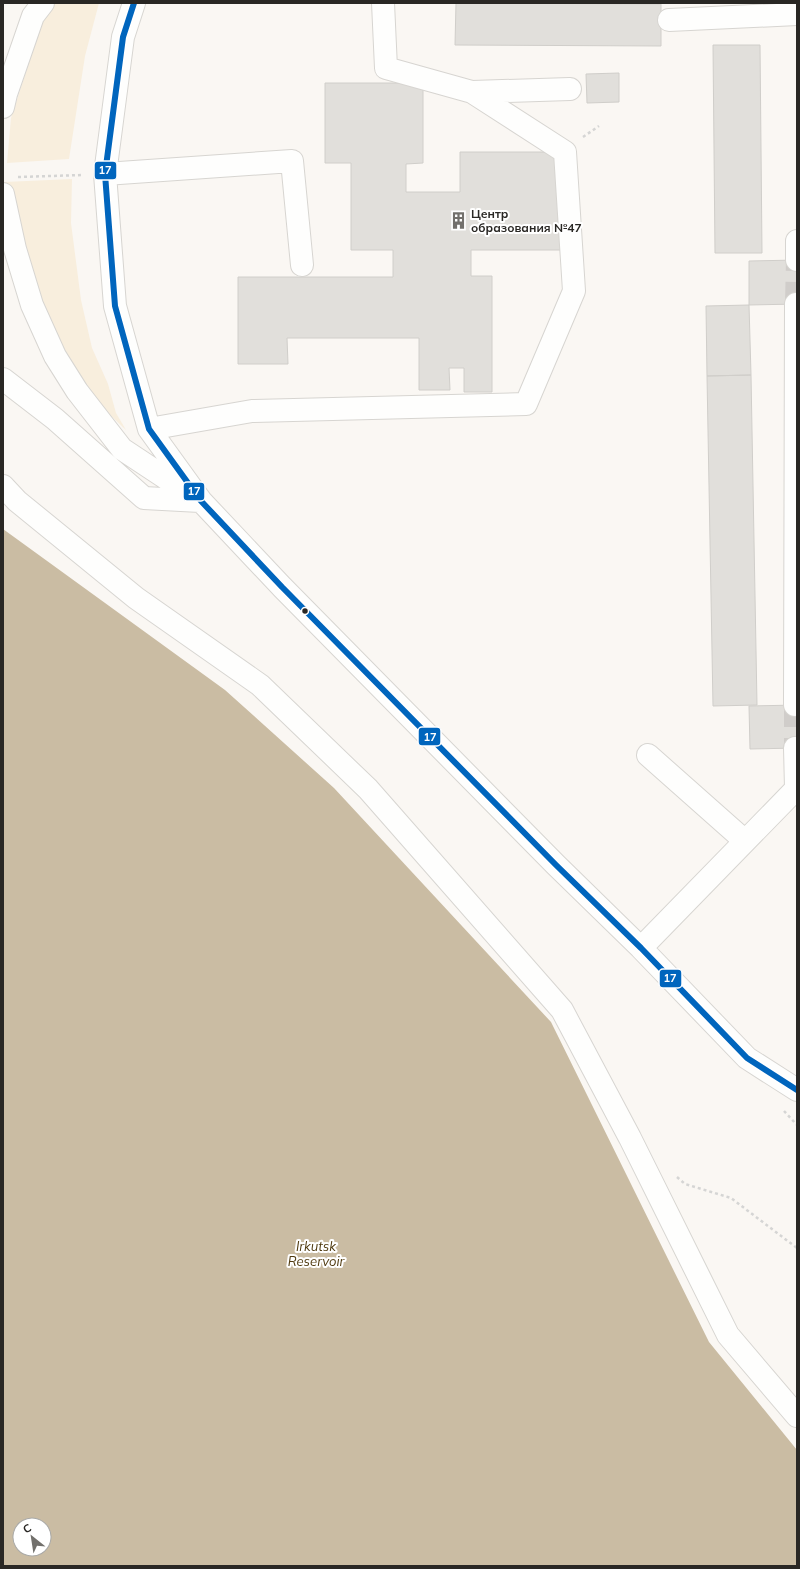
<svg xmlns="http://www.w3.org/2000/svg" width="800" height="1569" viewBox="0 0 800 1569" font-family="Mulish,sans-serif">
  <rect width="100%" height="100%" fill="#faf7f3"/>
  <path fill="#f8eedd" d="M55,3H99L85,56L69,159L7,163L11,118L43,20Z
    M72,179L71,223L81,300L92,348L108,384L116,413L126,430L87,393L54,347L17,257L4,182Z"/>
  <path fill="#cabca3" fill-rule="evenodd" d="M3,529L225,690L334,788L551,1022L709,1342L797,1450V1566H3ZM20,1525H44V1549H20Z"/>
  <path fill="#e1dfdb" stroke="#d0ceca" d="M456,3L661,4V46L455,45Z
    M713,45H760L762,253H715Z
    M619,73V102L587,103L586,74Z
    M325,83H423V163L406,164V192H460V152H565V250H471V276H492V392H464V368H449L450,390H419V338H287L288,364H238V277H393V250H351V163H325Z
    M797,260V304L749,305V261Z
    M749,305L751,375L707,376L706,306Z
    M751,375L757,705L713,706L707,376Z
    M797,705V748L750,749L749,706Z"/>
  <g fill="none" stroke-linecap="round" stroke-linejoin="round">
    <path stroke="#d0cdca" stroke-width="22" stroke-dasharray="22 11" stroke-linecap="butt" d="M796,304L797,260
      M795,705V748"/>
    <defs>
      <path id="minor" d="M134,3L123,37L105,174L115,306L149,429L201,501L282,587L556,865L641,948L747,1058L797,1090
        M383,3L386,68L472,92L570,89
        M669,20L797,14
        M3,107L6,94L33,16L43,3
        M105,174L292,161L302,265
        M3,194L15,249L32,305L55,356L77,391L122,449L190,494
        M797,260V241
        M3,379L55,419L144,498L200,501
        M149,429L252,411L526,404L574,291L565,152L472,92
        M3,486L17,501L136,598L260,685L368,789L562,1010L630,1138L728,1335L797,1416
        M795,705L796,304
        M795,748L796,788
        M648,755L745,841
        M641,948L797,788"/>
    </defs>
    <use href="#minor" stroke="#d7d5d1" stroke-width="24"/>
    <path stroke="#d5d5d4" stroke-width="2.5" stroke-dasharray="3 3" stroke-linecap="butt" d="M583,137L599,126
      M18,177L83,175
      M784,1111L797,1125
      M677,1177L685,1184L731,1198L797,1248"/>
    <use href="#minor" stroke="#fefefd" stroke-width="22"/>
    <defs>
      <path id="bus-1" d="M134,3L123,37L105,174L115,306L149,429L201,501L282,587L556,865L641,948L747,1058L797,1090"/>
    </defs>
    <use href="#bus-1" stroke="#fff" stroke-width="9"/>
    <use href="#bus-1" stroke="#0065bd" stroke-width="6"/>
  </g>
  <defs>
    <symbol id="building-bare" viewBox="-9 -9 18 18"><path d="M-4-6H4V6H1V3H-1V6H-4ZM-2.5-4.3h1.7v1.8h-1.7ZM.8-4.3h1.7v1.8H.8ZM-2.5-1h1.7V.8h-1.7ZM.8-1h1.7V.8H.8Z" fill="#72706c" stroke="#fff" stroke-width="2.5" paint-order="stroke"/></symbol>
  </defs>
  <g fill-rule="evenodd">
    <use href="#building-bare" x="446" y="208" width="25" height="25"/>
  </g>
  <circle fill="#292724" stroke="#fff" stroke-width="1.5" cx="305" cy="611" r="3.5"/>
  <g text-anchor="middle" stroke-width="4" stroke-linejoin="round" paint-order="stroke">
    <g font-size="12" font-weight="bold" fill="#292724" stroke="#fff" text-anchor="start">
      <text x="471" y="218">Центр<tspan x="471" dy="14">образования №47</tspan></text>
    </g>
    <g font-size="13" font-style="italic" fill="#503a0f" stroke="#fff">
      <text x="316" y="1251">Irkutsk<tspan x="316" dy="15">Reservoir</tspan></text>
    </g>
  </g>
  <g stroke="#fff" stroke-width="1.5">
    <rect x="94" y="161" width="23" height="19" rx="4" fill="#0065bd"/>
    <rect x="183" y="482" width="22" height="19" rx="4" fill="#0065bd"/>
    <rect x="418" y="727" width="23" height="19" rx="4" fill="#0065bd"/>
    <rect x="659" y="969" width="23" height="19" rx="4" fill="#0065bd"/>
  </g>
  <g font-size="11" text-anchor="middle" font-weight="bold" fill="#fff">
    <text x="105" y="174">17</text>
    <text x="194" y="495">17</text>
    <text x="430" y="741">17</text>
    <text x="670" y="982">17</text>
  </g>
  <rect width="800" height="1569" fill="none" stroke="#292724" stroke-width="8"/>
  <g transform="translate(32 1537) rotate(330)"><circle r="19" fill="#ffffff" stroke="#a9a9a7"/>
  <path d="M0-3L7 15L0 10L-7 15Z" fill="#72706c"/>
  <text y="-6" font-size="11" font-weight="bold" text-anchor="middle" fill="#292724">С</text>
  </g>
</svg>
